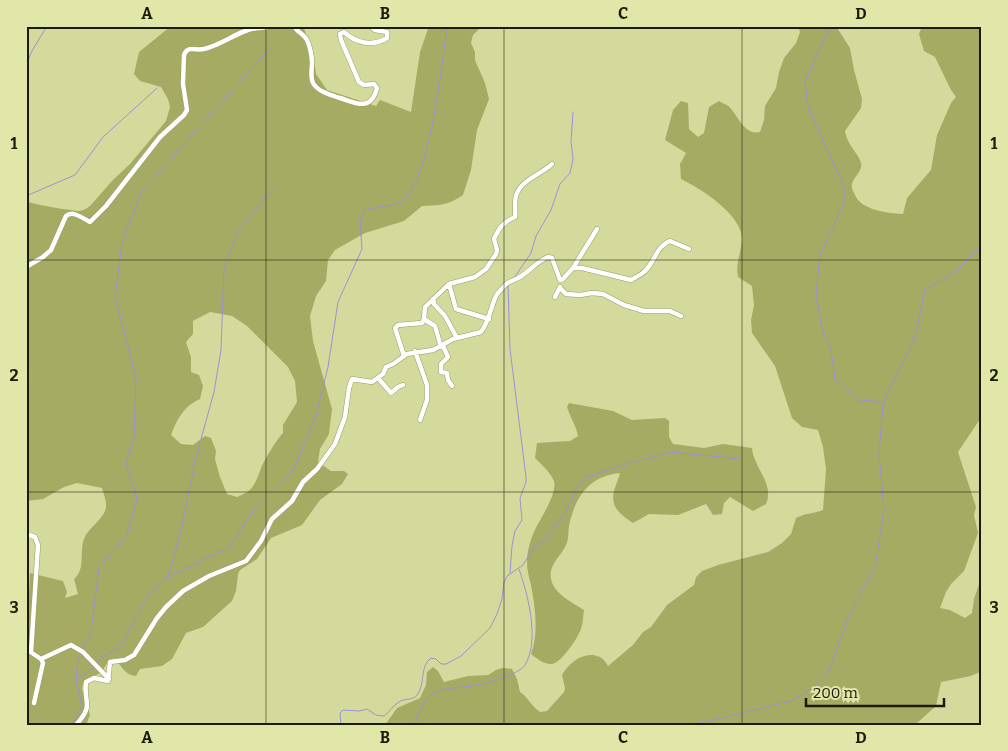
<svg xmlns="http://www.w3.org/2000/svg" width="1008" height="751" viewBox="0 0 1008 751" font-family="Bitter,serif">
  <rect width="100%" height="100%" fill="#d4da9c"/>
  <path fill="#a6ab64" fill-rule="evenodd" d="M171,26H303L313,52L316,74L327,90L376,106L380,100L411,112L420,52L429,26H482L473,35L471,43L475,52V60L485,83L489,99L477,130L471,170L463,195C447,206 439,205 422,206L404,221L365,233L335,250L328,260L326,281L316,296L310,316L313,341L332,409L329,434L320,449L318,462L331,471H344L348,474L342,484L320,500L302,525L271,538L257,559L240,570L238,574L236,591L232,601L203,627L186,633L172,659L162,666L140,669L136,676C125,675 121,666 115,658C107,660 106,667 101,672C95,677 88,677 83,683L82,689L90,715L86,725H26V654L30,573L63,581L67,592L65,598L78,594L74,579C86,569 79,552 84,539C88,528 101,521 105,511C108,504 104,495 102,488L77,483L64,487L43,499L26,501V201C30,204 74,211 79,211C83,211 87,208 90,206L112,181L130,164L166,121L170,107L168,99L161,87L140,81L134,74L139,52ZM210,312L232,316L247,326L288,367L295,381L297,402L283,425V433C276,440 263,462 260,471C254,486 253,491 237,497L227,494L220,477L215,459L216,451L211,438L205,436L193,445L181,444L171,435C176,420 185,405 200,399L203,386L199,375L191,372V357L186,342L193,334V321Z
    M798,26H836L850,48L854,70L862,99L861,108L845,131C848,147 858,152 861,163C863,171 854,176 852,184C851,188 853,191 855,195C861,210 887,213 903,214L907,198L931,170L937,135L951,103L956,97L951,90L935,57L924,51L919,34L922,26H982V416L958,452L976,507L974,515L978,533L964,571L951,584L946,592L940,608L950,610L965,618L972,613L974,599L982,575V671L971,676L941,682L936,706L915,725H385L397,708L420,698L426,685L427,672L433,667L438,671L444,682L468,676L488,675L496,670L502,668L512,669L517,679L520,692C527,696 532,707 540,712L547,711L564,692L565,688L562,675C569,662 585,650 600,657C604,659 606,663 608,666L633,645L643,632L651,627L667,605L694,585L696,577L702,571L718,565L768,552L782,543L791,534L796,518C805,513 813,514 823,510L826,469L823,447L818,430L802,427L792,418L775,366L752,333L751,320L754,305L752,286L738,277C735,263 742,251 742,238C741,214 700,188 681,179L680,164L686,153L665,140L673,110L681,101L688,103L689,129L698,137L704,133L709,107L719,101C722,103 725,104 727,105C738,113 743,136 760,132L764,120L765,106L776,88L779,72L784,58L796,43L800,32Z
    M569,403L613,411L632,420L665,418L669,421V437L673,444L704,448L723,444L752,448C753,464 770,481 768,496C768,499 767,501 766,504L753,511L730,497L724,503L722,514L713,515L706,504L678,515L649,514L633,523C618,513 608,505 616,485C617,481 619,478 620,473C589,476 575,497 569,526C568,532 569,539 566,545C561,556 548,565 551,579C554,594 572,602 584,610C583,616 583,623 581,629C578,638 561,663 552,664C545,665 536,658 531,654C539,632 535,607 531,585C529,578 527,570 527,562C527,552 530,541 534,532C539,520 560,491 553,479C549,471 541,464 535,458L537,443L570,441L578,436C576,425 570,417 567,407Z"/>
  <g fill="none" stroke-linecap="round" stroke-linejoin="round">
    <path stroke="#9d91d5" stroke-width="1" d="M833,26L825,38L805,81L808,107L844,186V203L820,254L816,295L822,328L831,350L835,379L861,401L873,400L882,404
      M26,65L32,51L47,26
      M26,196L75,175L103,137L157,88
      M514,278L531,253L536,236L551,210L560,184L570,173L573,159L571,142L573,112
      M510,573L512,546L515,531L522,520L520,498L526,482V477L510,349L508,286L510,283
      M168,577L181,530L195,461L214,392L221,350L224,267L239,230L276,185
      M97,664L103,656L121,646L151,591L167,578L231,546L249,516L293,470L316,416L328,367L338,302L362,249L360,222L364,210C371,208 396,205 401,202C430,183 442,62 447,26
      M76,680L78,658L91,632L99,567L127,535L137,498L126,463L134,437L136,378L115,297L122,243L141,192L271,47
      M72,725L82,707L76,680L95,667
      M341,725L340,713L343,710L359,711L367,709L376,715L384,716C390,712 393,705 399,702C406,697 415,702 419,692C425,680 420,667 431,658L436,659L441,664H446L461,656L490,628L497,614L502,599L504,582L507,576L523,565L534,547L543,542L565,513L577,488L584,478L633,462L671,452L740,459
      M414,725C418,716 423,701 431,695C442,687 459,688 472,686C483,684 519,675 525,665C540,640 528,595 519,569
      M692,725L791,701L813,688L829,670L849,616L875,567L884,509L879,454L883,404L892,384L914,341L925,290L955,272L982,245"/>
    <defs>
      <path id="minor" d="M294,26C297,32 304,34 307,40C310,46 312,57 312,63C312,69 310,77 313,83C318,92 331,95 340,98C356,103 371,112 377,88L374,84L364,85L359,82L341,40L340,34L344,32C356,43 372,47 387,38V32L375,30L370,26
        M26,267L43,257L51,250L66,216C73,210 82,218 90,222L106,206L160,137L184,115L187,110L183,84L184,55C188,45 195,51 204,49C220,45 233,35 248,30C256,27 264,29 272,26
        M573,268L597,229
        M449,284L456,309L489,319
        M560,288L566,294L580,295L592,293L603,294L624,305L644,311H670L681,316
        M555,297L560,287
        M433,299L434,304L445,316L457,338
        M424,319L435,326L441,347
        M443,346L448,357L441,364V372L447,373L448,380L452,386
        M415,351L427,385V400L420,420
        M404,356L395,328L398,325L422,323L424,319L425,307L449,284L475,277L486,269L496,254L497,250L494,239C499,228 503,222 515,217C516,210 514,202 516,196C520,180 542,174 552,164
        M378,378L391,393L398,387L403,385
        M26,534L35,537L38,545L31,652
        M26,649L41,659L43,663L34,703
        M41,659L71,645L83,652L109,679
        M76,725C95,704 83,703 86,682L94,678L108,681L110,662L125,660L134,655L157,618L166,607L183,591L209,576L246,561L261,541L272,519L292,501L303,482L317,469L335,444L345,417L349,388L352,379L372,382L383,374L386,367L393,364L407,354L433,350L453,339L481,332C490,320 490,309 496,296C498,292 503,288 506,284C510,281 515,280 520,277C530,271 537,261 548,257L552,258L560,280L563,279L573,268H582L631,280C636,277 641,275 645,271C655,262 656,246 670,241L689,249"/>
    </defs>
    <use href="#minor" stroke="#999d62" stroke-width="5.5"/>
    <use href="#minor" stroke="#fff" stroke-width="4.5"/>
  </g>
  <path fill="none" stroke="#1b1c05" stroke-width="1" stroke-opacity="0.55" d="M266,26V725M504,26V725M742,26V725M26,260H982M26,492H982"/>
  <rect width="1008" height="751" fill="none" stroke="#e1e7a9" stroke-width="55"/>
  <path d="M806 698v8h138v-8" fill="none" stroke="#1b1c05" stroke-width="2.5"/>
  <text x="813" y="698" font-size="15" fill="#1b1c05" stroke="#e1e7a9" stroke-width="4" paint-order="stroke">200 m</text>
  <rect x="28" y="28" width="952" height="696" fill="none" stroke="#1b1c05" stroke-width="2"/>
  <g font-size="16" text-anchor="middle" font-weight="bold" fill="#1b1c05">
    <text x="147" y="19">A</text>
    <text x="385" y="19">B</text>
    <text x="623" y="19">C</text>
    <text x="861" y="19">D</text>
    <text x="14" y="149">1</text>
    <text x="994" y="149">1</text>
    <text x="14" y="381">2</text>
    <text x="994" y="381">2</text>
    <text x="14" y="613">3</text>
    <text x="994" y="613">3</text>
    <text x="147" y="743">A</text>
    <text x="385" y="743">B</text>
    <text x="623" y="743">C</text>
    <text x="861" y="743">D</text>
  </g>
</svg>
